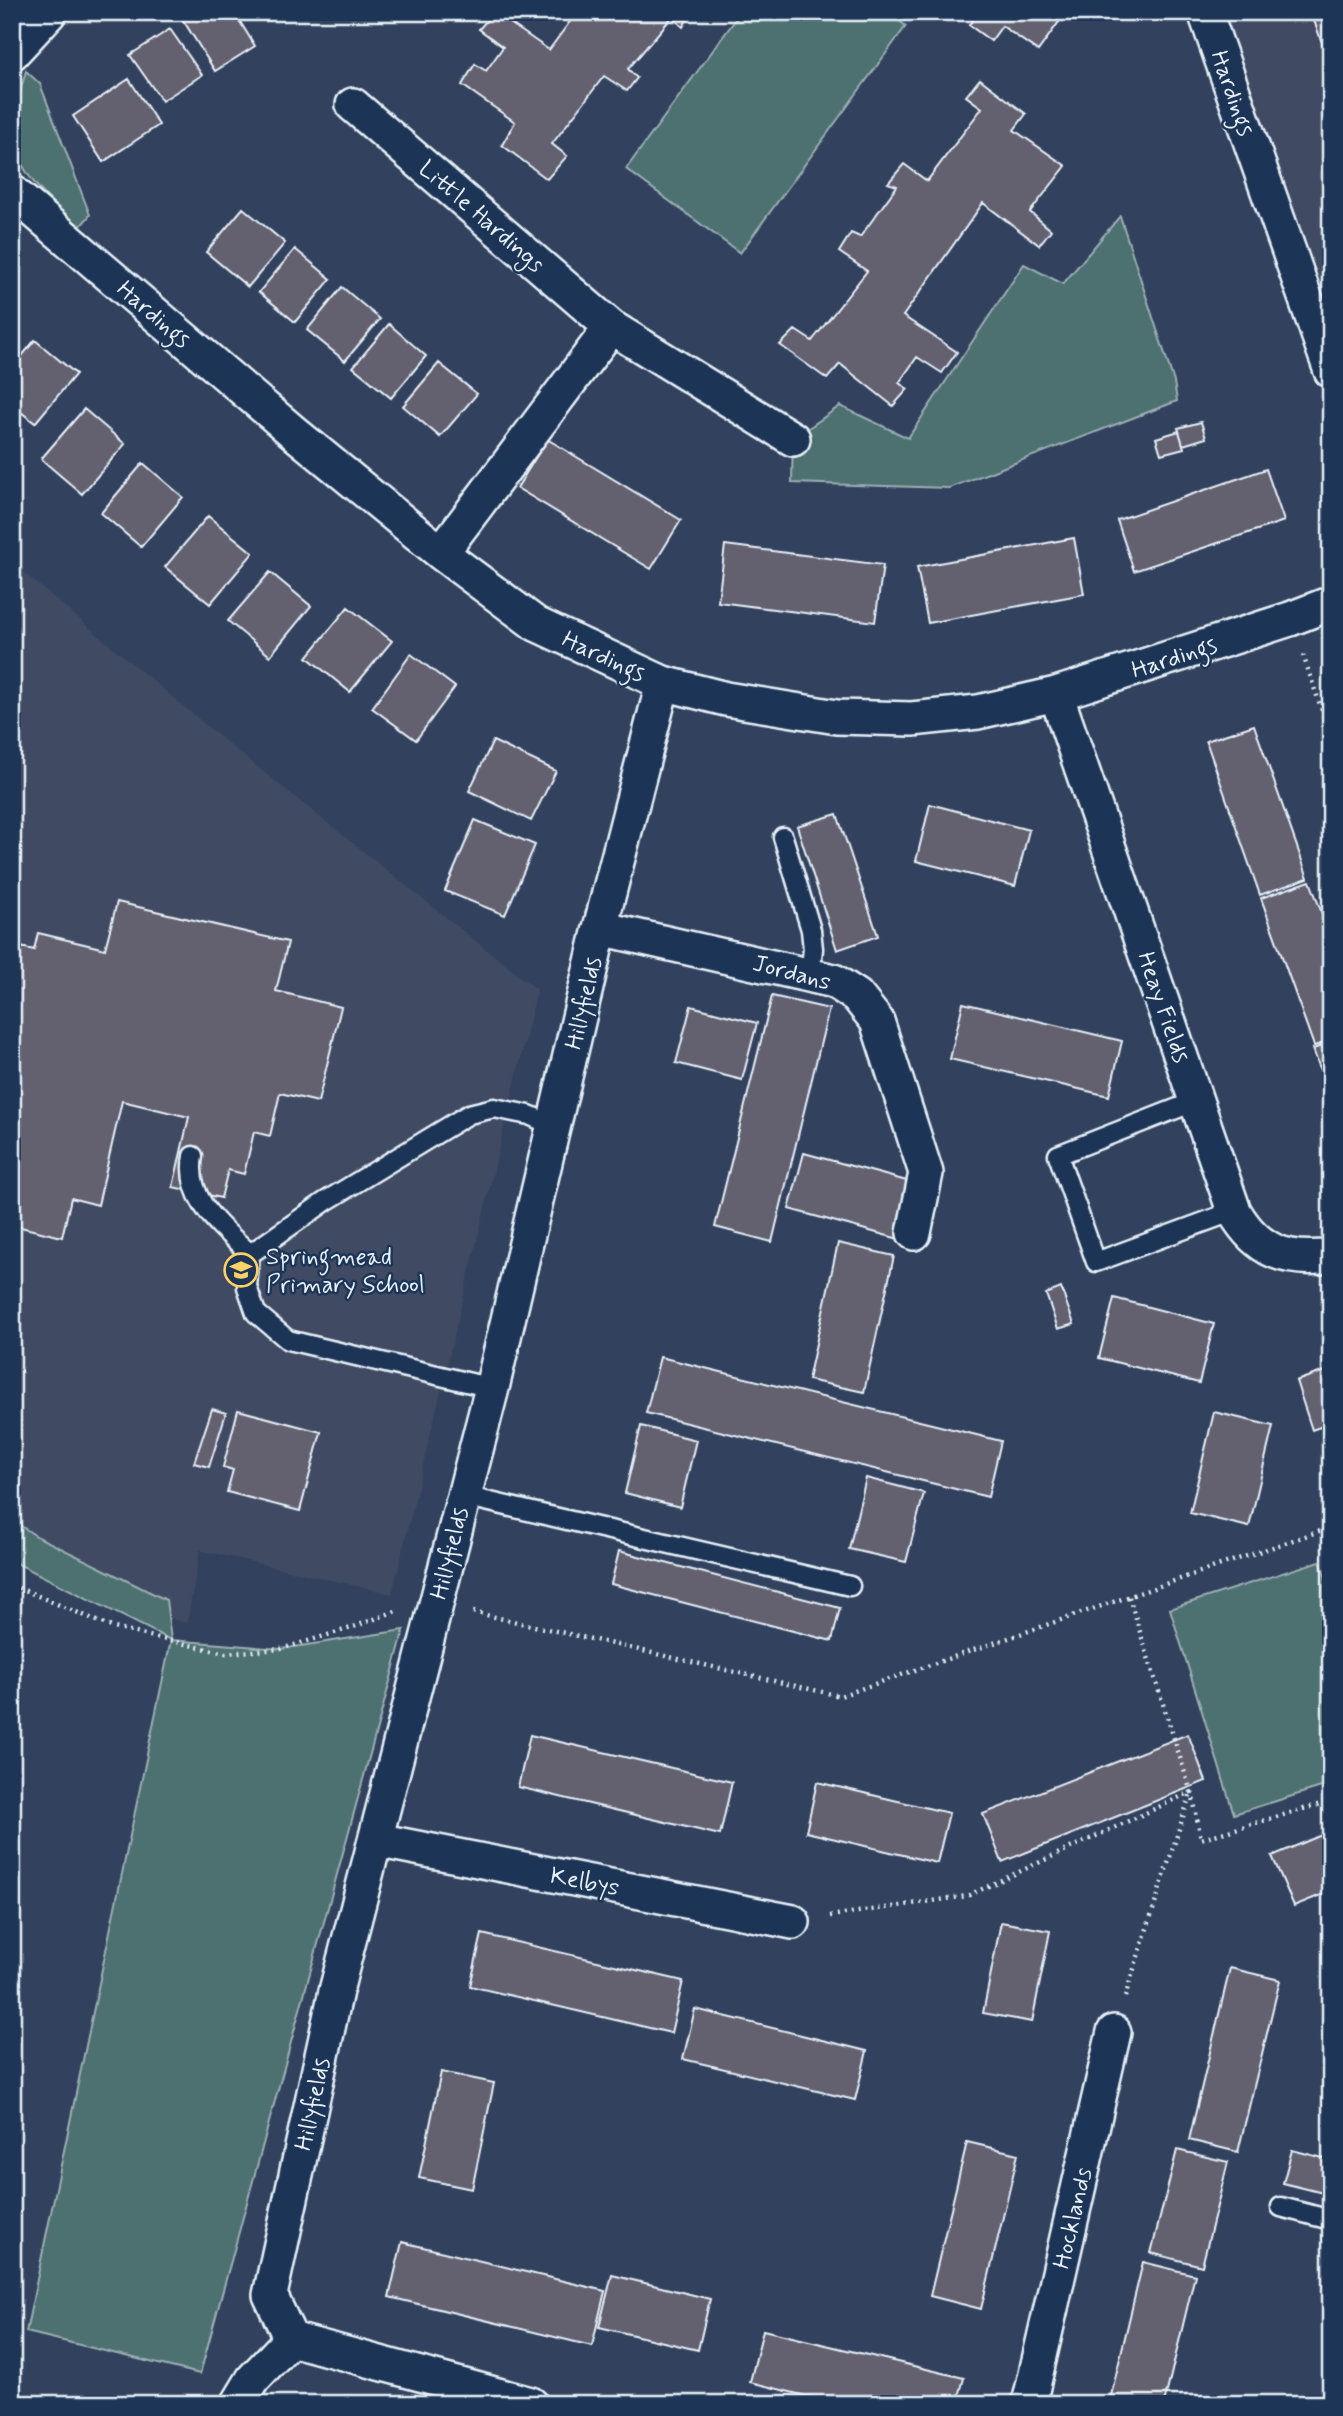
<svg xmlns="http://www.w3.org/2000/svg" width="1343" height="2416" viewBox="0 0 1343 2416" font-family="Mynerve,sans-serif">
  <rect width="100%" height="100%" fill="#32425e"/>
  <filter id="ink" filterUnits="userSpaceOnUse"><feTurbulence type="fractalNoise" baseFrequency=".0143" numOctaves="2"/><feDisplacementMap in="SourceGraphic" scale="14" xChannelSelector="R" yChannelSelector="G"/><feConvolveMatrix kernelMatrix="1 2 1 2 8 2 1 2 1" color-interpolation-filters="sRGB"/></filter>
  <g filter="url(#ink)">
    <path fill="#414b63" d="M1221,12H1331V310Z
      M12,563L232,747L537,990L392,1594L200,1550L187,1623L141,1610L12,1555Z"/>
    <path fill="#4e6f6f" stroke="#9bb0b4" stroke-width="2" d="M741,12H887L906,26L740,253L626,169Z
      M26,71L40,84L90,215L79,228C19,172 0,155 26,71Z
      M1120,216L1174,382L1177,401L949,488L792,483L793,439L840,406L908,438L1024,264L1063,284Z
      M12,1520L36,1536L166,1600L171,1640L281,1649L404,1630L200,2374L26,2332L171,1640L12,1561Z
      M1320,1561L1331,1592V1784L1234,1814L1170,1609Z"/>
    <path fill="#63606f" stroke="#e8f1f8" stroke-width="2" d="M178,12H234L255,46L215,71Z
      M494,12L549,50L577,12H691L683,27L672,17L628,69L637,78L627,91L604,76L552,144L567,156L547,179L502,145L515,122L462,85L475,64L486,71L503,47L479,29Z
      M974,12H1066L1038,51L1002,26L991,41L969,25L977,14Z
      M1311,12H1331V68Z
      M170,29L202,75L162,101L130,55Z
      M129,79L159,125L103,162L73,116Z
      M980,79L1026,114L1014,130L1066,166L1030,212L1051,230L1039,245L983,203L903,316L957,352L942,373L917,357L899,383L908,389L893,406L840,364L827,379L780,345L795,330L812,341L867,271L839,252L851,233L860,237L897,186L888,183L904,164L927,181L982,108L966,96Z
      M243,208L285,243L248,287L206,252Z
      M295,249L331,279L295,322L259,292Z
      M342,287L380,319L345,361L307,330Z
      M389,324L426,356L391,398L353,367Z
      M35,340L76,374L35,423L12,405V368Z
      M439,363L477,394L440,437L403,406Z
      M84,409L125,444L82,494L41,459Z
      M1201,422L1206,438L1183,445L1178,428Z
      M1179,431L1184,448L1161,454L1156,438Z
      M547,439L681,520L651,569L517,488Z
      M143,463L183,497L141,547L101,513Z
      M1266,469L1284,521L1134,571L1117,520Z
      M208,516L253,553L210,604L165,567Z
      M1074,538L1084,594L928,623L917,567Z
      M725,545L883,565L875,622L718,602Z
      M270,572L311,606L270,656L228,621Z
      M348,607L392,641L350,692L307,657Z
      M411,654L455,687L416,740L372,708Z
      M1254,725L1308,878L1260,895L1206,741Z
      M493,741L556,771L531,821L469,791Z
      M930,804L1029,830L1015,886L916,861Z
      M837,814L878,936L837,950L797,826Z
      M475,820L535,845L505,915L445,891Z
      M1310,881L1331,938V1041L1314,1046L1261,898Z
      M117,902L288,942L276,991L341,1007L318,1102L280,1093L270,1136L254,1132L244,1174L228,1170L221,1198L173,1187L189,1117L122,1101L98,1205L71,1198L62,1237L12,1225V945L34,950L38,933L105,949Z
      M772,996L829,1009L772,1242L715,1227Z
      M963,1003L1122,1041L1109,1096L950,1059Z
      M691,1006L757,1023L742,1080L676,1063Z
      M1331,1043V1100L1313,1049Z
      M804,1153L914,1183L899,1239L789,1209Z
      M838,1243L894,1256L864,1392L808,1380Z
      M1061,1288L1074,1324L1058,1329L1046,1294Z
      M1114,1298L1214,1324L1199,1383L1099,1358Z
      M660,1357L1001,1441L988,1497L646,1413Z
      M1331,1369V1423L1312,1430L1296,1381Z
      M212,1409L226,1413L209,1467L194,1463Z
      M238,1410L321,1432L300,1511L227,1492L233,1470L223,1467Z
      M1214,1412L1273,1426L1249,1527L1190,1513Z
      M641,1426L696,1440L680,1507L625,1493Z
      M866,1478L924,1493L906,1562L849,1549Z
      M619,1551L840,1608L832,1641L611,1584Z
      M1188,1734L1206,1781L1002,1862L983,1814Z
      M530,1735L732,1782L720,1835L518,1787Z
      M817,1782L949,1813L937,1863L806,1832Z
      M1331,1831V1891L1294,1906L1272,1856Z
      M1001,1922L1050,1931L1032,2022L983,2013Z
      M482,1934L683,1981L671,2033L470,1986Z
      M1230,1968L1280,1980L1238,2152L1189,2140Z
      M695,2009L867,2051L855,2100L683,2059Z
      M441,2072L494,2083L472,2189L419,2178Z
      M967,2142L1018,2154L981,2309L930,2296Z
      M1177,2150L1228,2162L1202,2266L1151,2253Z
      M1292,2150L1331,2160V2195L1283,2183Z
      M402,2242L605,2291L592,2346L389,2297Z
      M1143,2262L1195,2275L1164,2404H1109Z
      M612,2275L710,2299L698,2350L599,2327Z
      M763,2330L964,2378L957,2404H838L750,2382Z"/>
    <g fill="none" stroke-linecap="round" stroke-linejoin="round">
      <defs>
        <path id="lane" d="M783,837L811,930L813,949L810,975
          M1196,1101L1058,1155L1096,1262L1234,1211
          M193,1156C185,1201 222,1227 250,1254
          M492,1388L288,1340L256,1313L247,1287L250,1254L326,1201L469,1114L494,1108L529,1115L554,1126
          M464,1496L850,1586
          M1281,2207L1331,2220"/>
        <path id="street" d="M1205,12L1331,371
          M12,53L50,12
          M353,105L611,327L793,439
          M12,192L298,436L441,553L536,624L663,683L726,699L837,717L912,719L978,712L1056,694L1290,619L1331,603
          M441,553L611,327
          M1056,694L1234,1211C1257,1251 1285,1262 1331,1256
          M600,928L834,981L857,996L877,1021L926,1173L914,1233
          M376,1840L793,1922
          M291,2339L270,2295L336,1991L492,1388L600,928L663,683
          M291,2339L531,2404
          M238,2404L253,2379L291,2339
          M1029,2404L1114,2032"/>
      </defs>
      <use href="#lane" stroke="#e8f1f8" stroke-width="23"/>
      <use href="#street" stroke="#e8f1f8" stroke-width="38"/>
      <path stroke="#e8f1f8" stroke-width="4.5" stroke-dasharray="2 5" stroke-linecap="butt" d="M1303,655L1331,737
        M12,1585L114,1628L225,1653L281,1649L351,1628L396,1611
        M473,1612L840,1696L1331,1527
        M1192,1792L1201,1839L1331,1801
        M830,1916L967,1896L1191,1792L1129,1597
        M1125,1997L1191,1792"/>
      <use href="#lane" stroke="#1d3557" stroke-width="18"/>
      <use href="#street" stroke="#1d3557" stroke-width="33"/>
    </g>
  </g>
  <defs>
    <symbol id="school-ring" viewBox="-11 -11 22 22"><circle r="9.5" fill="#1d3557" stroke="#ffd166" stroke-width="1.5"/><path d="M0-5L7-2L0 1L-7-2ZM-4 1L0 2.5L4 1V4Q0 6-4 4Z" fill="#ffd166"/></symbol>
  </defs>
  <g fill-rule="evenodd">
    <use href="#school-ring" x="222" y="1251" width="38" height="38"/>
  </g>
  <g text-anchor="middle" stroke-width="5" stroke-linejoin="round" paint-order="stroke">
    <g font-size="24" fill="#e8f1f8" stroke="#1d3557">
      <text transform="translate(1233 93) rotate(71)" y="8">Hardings</text>
      <text transform="translate(482 216) rotate(41)" y="8">Little Hardings</text>
      <text transform="translate(154 314) rotate(41)" y="8">Hardings</text>
      <text transform="translate(604 656) rotate(25)" y="8">Hardings</text>
      <text transform="translate(1174 657) rotate(-18)" y="8">Hardings</text>
      <text transform="translate(792 972) rotate(15)" y="8">Jordans</text>
      <text transform="translate(583 1003) rotate(-77)" y="8">Hillyfields</text>
      <text transform="translate(1164 1007) rotate(71)" y="8">Heay Fields</text>
      <text transform="translate(449 1553) rotate(-76)" y="8">Hillyfields</text>
      <text transform="translate(585 1881) rotate(11)" y="8">Kelbys</text>
      <text transform="translate(312 2104) rotate(-78)" y="8">Hillyfields</text>
      <text transform="translate(1072 2218) rotate(-77)" y="8">Hocklands</text>
    </g>
    <g font-size="24" fill="#e8f1f8" stroke="#1d3557" text-anchor="start">
      <text x="266" y="1264">Springmead<tspan x="266" dy="28">Primary School</tspan></text>
    </g>
  </g>
  <rect width="1343" height="2416" fill="none" stroke="#1d3557" stroke-width="42"/>
  <rect x="21" y="21" width="1301" height="2374" fill="none" stroke="#e8f1f8" stroke-width="2.5" filter="url(#ink)"/>
</svg>
